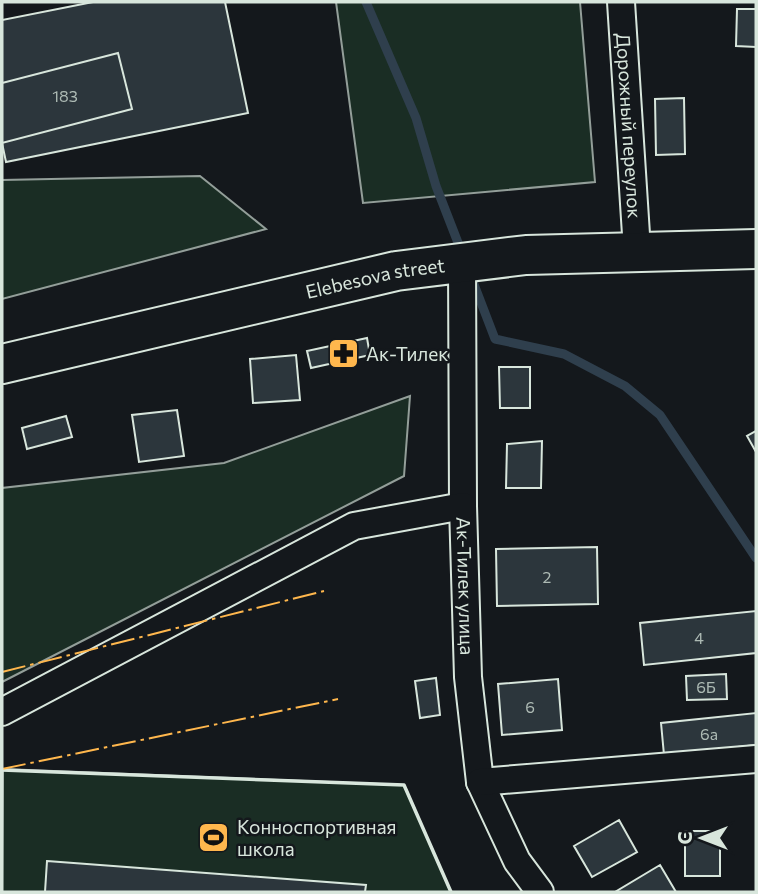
<svg xmlns="http://www.w3.org/2000/svg" width="758" height="894" viewBox="0 0 758 894" font-family="Commissioner,sans-serif">
  <rect width="100%" height="100%" fill="#14181c"/>
  <path fill="#1a2d24" stroke="#939e99" stroke-width="2" d="M336,2H580L595,182L363,203Z
    M200,176L266,229L2,299V180Z
    M410,396L404,476L2,682V488L224,463Z
    M3,769L404,785L451,892H2Z"/>
  <g fill="none" stroke-linecap="round" stroke-linejoin="round">
    <path stroke="#2f3f4d" stroke-width="9" d="M366,2L416,118L436,186L462,253
      M472,279L495,339L564,354L625,386L660,415L756,558"/>
  </g>
  <path fill="#2c363c" stroke="#d8e6dc" stroke-width="2" d="M93,2H225L248,113L6,162L2,143V20Z
    M737,9H756V47L736,46Z
    M118,53L132,109L2,143V83Z
    M684,98L685,154L656,155L655,99Z
    M367,338L370,355L311,368L307,351Z
    M296,355L300,400L253,403L250,359Z
    M499,367H530V408H500Z
    M177,410L184,456L139,462L132,415Z
    M66,416L72,437L27,449L22,428Z
    M756,431V452L747,436Z
    M542,441L541,488H506L507,444Z
    M597,547L598,604L497,606L496,549Z
    M756,611V653L644,665L640,623Z
    M726,674L727,699L687,700L686,676Z
    M436,678L440,715L420,718L415,681Z
    M558,679L562,730L502,735L498,684Z
    M756,713V745L664,755L661,723Z
    M619,820L637,852L592,877L574,846Z
    M685,831H720V876H685Z
    M47,861L366,885L365,892H45Z
    M660,865L676,892H615Z"/>
  <g fill="none" stroke-linecap="round" stroke-linejoin="round">
    <defs>
      <g id="minor">
        <path id="s1" d="M621,2L637,250"/>
        <path id="s2" d="M462,262L463,506L468,677L480,782L517,861L540,892"/>
        <path d="M2,712L354,526L463,506"/>
        <path d="M480,782L756,759"/>
      </g>
      <g id="primary">
        <path id="s3" d="M2,364L396,271L526,255L756,249"/>
      </g>
    </defs>
    <use href="#minor" stroke="#d8e6dc" stroke-width="30"/>
    <use href="#primary" stroke="#d8e6dc" stroke-width="42"/>
    <use href="#minor" stroke="#14181c" stroke-width="26"/>
    <use href="#primary" stroke="#14181c" stroke-width="38"/>
    <path stroke="#d8e6dc" stroke-width="3.5" d="M2,770L404,785L451,892"/>
    <path stroke="#ffb74d" stroke-width="2" stroke-dasharray="24 5 3.5 5" stroke-linecap="butt" d="M2,672L324,591
      M2,769L338,699"/>
  </g>
  <defs>
    <symbol id="pharmacy-square" viewBox="-11 -11 22 22"><rect x="-9" y="-9" width="18" height="18" rx="4" fill="#ffb74d" stroke="#14181c"/><path d="M-2-6h4v4h4v4h-4v4h-4v-4h-4v-4h4Z" fill="#111"/></symbol>
    <symbol id="stadium-square" viewBox="-11 -11 22 22"><rect x="-9" y="-9" width="18" height="18" rx="4" fill="#ffb74d" stroke="#14181c"/><path d="M0-5a6.5 5 0 1 0 0 10a6.5 5 0 1 0 0-10ZM-3.5-1.8h7v3.6h-7Z" fill="#111"/></symbol>
  </defs>
  <g fill-rule="evenodd">
    <use href="#pharmacy-square" x="326" y="336" width="35" height="35"/>
    <use href="#stadium-square" x="196" y="820" width="35" height="35"/>
  </g>
  <g text-anchor="middle" stroke-width="5" stroke-linejoin="round" paint-order="stroke">
    <g font-size="16" fill="#adbab4">
      <text x="65" y="102">183</text>
      <text x="547" y="583">2</text>
      <text x="699" y="644">4</text>
      <text x="706" y="693">6Б</text>
      <text x="530" y="713">6</text>
      <text x="709" y="740">6а</text>
    </g>
    <g font-size="19" fill="#d8e6dc" stroke="#14181c">
      <text dy="7" stroke="none"><textPath href="#s1" startOffset="124">Дорожный переулок</textPath></text>
      <text dy="7" stroke="none"><textPath href="#s3" startOffset="383">Elebesova street</textPath></text>
      <text dy="7" stroke="none"><textPath href="#s2" startOffset="324">Ак-Тилек улица</textPath></text>
    </g>
    <g font-size="19" fill="#d8e6dc" stroke="#14181c" text-anchor="start">
      <text x="366" y="361">Ак-Тилек</text>
      <text x="237" y="834">Конноспортивная<tspan x="237" dy="22">школа</tspan></text>
    </g>
  </g>
  <rect width="758" height="894" fill="none" stroke="#d8e6dc" stroke-width="7"/>
  <g transform="translate(702 838) rotate(270)" stroke="#14181c" stroke-width="5" paint-order="stroke">
  <path d="M0-5L12 26L0 18L-12 26Z" fill="#d8e6dc"/>
  <text y="-10" font-size="19" font-weight="bold" text-anchor="middle" fill="#d8e6dc">С</text>
  </g>
</svg>
